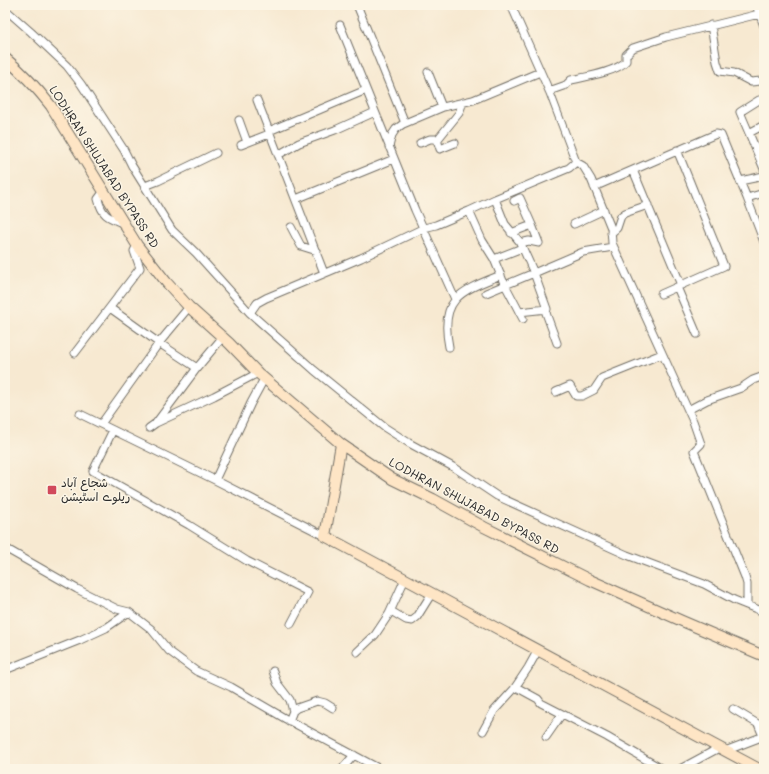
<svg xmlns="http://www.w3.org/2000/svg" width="769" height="774" viewBox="0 0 769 774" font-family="Mali,'Playpen Sans Arabic',sans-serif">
  <rect width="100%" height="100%" fill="#fcf5e5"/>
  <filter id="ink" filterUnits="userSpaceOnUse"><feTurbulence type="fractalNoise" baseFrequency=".025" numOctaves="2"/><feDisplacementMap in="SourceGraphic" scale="8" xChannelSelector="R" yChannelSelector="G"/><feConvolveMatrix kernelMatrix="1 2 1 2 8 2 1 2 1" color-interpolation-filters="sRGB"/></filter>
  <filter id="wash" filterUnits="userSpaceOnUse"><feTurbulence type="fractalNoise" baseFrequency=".012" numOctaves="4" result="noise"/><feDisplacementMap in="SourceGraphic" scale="16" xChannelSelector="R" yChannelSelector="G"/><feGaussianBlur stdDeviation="0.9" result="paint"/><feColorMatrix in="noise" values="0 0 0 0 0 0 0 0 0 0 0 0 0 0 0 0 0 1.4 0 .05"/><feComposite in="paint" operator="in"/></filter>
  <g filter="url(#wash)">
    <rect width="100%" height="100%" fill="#f7e9d1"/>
  </g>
  <g filter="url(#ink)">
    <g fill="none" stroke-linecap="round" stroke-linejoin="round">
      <defs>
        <path id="street" d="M357,5L405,123
          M511,5L550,93L576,162L583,166L591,179L611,228L612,243L693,421L701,444L694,451L745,577L747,584V605
          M756,5L764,26
          M5,9L31,32L67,66L81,84L124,150L132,166L172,230L196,253L250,313L314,370L384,427L409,443L455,468L497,496L627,555L704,584L734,600L764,612
          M340,25L415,210L455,299
          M711,25L717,62L720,71L734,73L751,82L761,81
          M428,72L442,107
          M549,91L566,85L571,80C585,77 617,72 626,61V55L633,48L666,37L759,14
          M257,100L324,273
          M239,120L247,142
          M764,125L749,133L764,169
          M269,131L366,90
          M749,133L740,112L759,100
          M420,143L430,139H438
          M455,143L440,149L438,143V139L459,113L463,102
          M241,145L269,134
          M389,147L392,135L396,129L403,124L443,107L473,100L540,72
          M278,155L299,143L335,130L375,112
          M633,170L681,285
          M740,181L764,176
          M145,186L158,181L216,153
          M594,187L716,134L721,135L747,198
          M104,191L98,199C102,215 107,217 122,223
          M296,199L394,159
          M514,201L520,198L532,225
          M574,224L604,210
          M291,227L301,246L317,251
          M511,233L532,225L539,243L529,241L520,243
          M611,233L617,228L621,216L625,213L648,205
          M764,242L747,198L764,193
          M522,248L494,259L503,281L523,319
          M494,259L482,240L469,211L495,199
          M677,287L697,334
          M486,293L534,273L520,242L505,224L495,199L569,168L576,162
          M661,294L724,266L677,150
          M110,308L159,343L197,368L222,338
          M519,312L547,309
          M250,313L257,303L266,298L361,258L424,228L436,225L469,211
          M557,343L546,313L547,309L534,273L583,252L613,247
          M449,347C439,298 461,291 501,275
          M75,353L140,268L134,251L137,245
          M556,392L570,386L576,396H582L594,390L602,378L662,354
          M688,410L707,400L741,388L753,380L764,376
          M80,414L215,480L325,536
          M156,423L214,396L258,373
          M101,424L159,343L189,307
          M149,428L156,423L197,368
          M113,430L93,471L189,525L247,561L308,592L291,624
          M215,480L251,403L264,379
          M5,548L77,589L117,609L129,612L151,629L169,651L196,671L231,687L286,719L380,769
          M391,611L406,620L412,621L417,617L432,593
          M357,652L375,635L389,614L405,579
          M5,670L80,640L106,628L129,612
          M273,671L277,683L290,700L293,711
          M516,687L538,699L541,703L607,737L662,769
          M733,709L758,724L763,736
          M289,721L293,711L297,708L317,701L325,703L333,708
          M483,731L494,711L514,689L528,668L538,650
          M546,737L562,714
          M725,751L764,736
          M342,769L354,755
          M680,769L719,748"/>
        <path id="secondary" d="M5,58C22,72 37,88 51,106L137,245L167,283L189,307L229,343L258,373L341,444L392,479L433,499L484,527L590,580L682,621L764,656
          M341,444L325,536L759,769"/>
      </defs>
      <use href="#street" stroke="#726e65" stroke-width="9"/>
      <use href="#secondary" stroke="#726e65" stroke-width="12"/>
      <use href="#street" stroke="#fff" stroke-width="7"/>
      <use href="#secondary" stroke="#fee5c5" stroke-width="10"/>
    </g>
  </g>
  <rect fill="#d1495b" stroke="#fcf5e5" stroke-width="1.5" x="47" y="485" width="10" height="10" rx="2"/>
  <g text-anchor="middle" stroke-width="3" stroke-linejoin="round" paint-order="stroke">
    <g font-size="12" fill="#2b2b2b" stroke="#fcf5e5">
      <text transform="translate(104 167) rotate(57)" y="4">LODHRAN SHUJABAD BYPASS RD</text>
      <text transform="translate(474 506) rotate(28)" y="4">LODHRAN SHUJABAD BYPASS RD</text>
    </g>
    <g font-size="12" fill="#2b2b2b" stroke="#fcf5e5" text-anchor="start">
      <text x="61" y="487">شجاع آباد<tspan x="61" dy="14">ریلوے اسٹیشن</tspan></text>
    </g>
  </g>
  <rect width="769" height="774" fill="none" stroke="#fcf5e5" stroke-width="20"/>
</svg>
